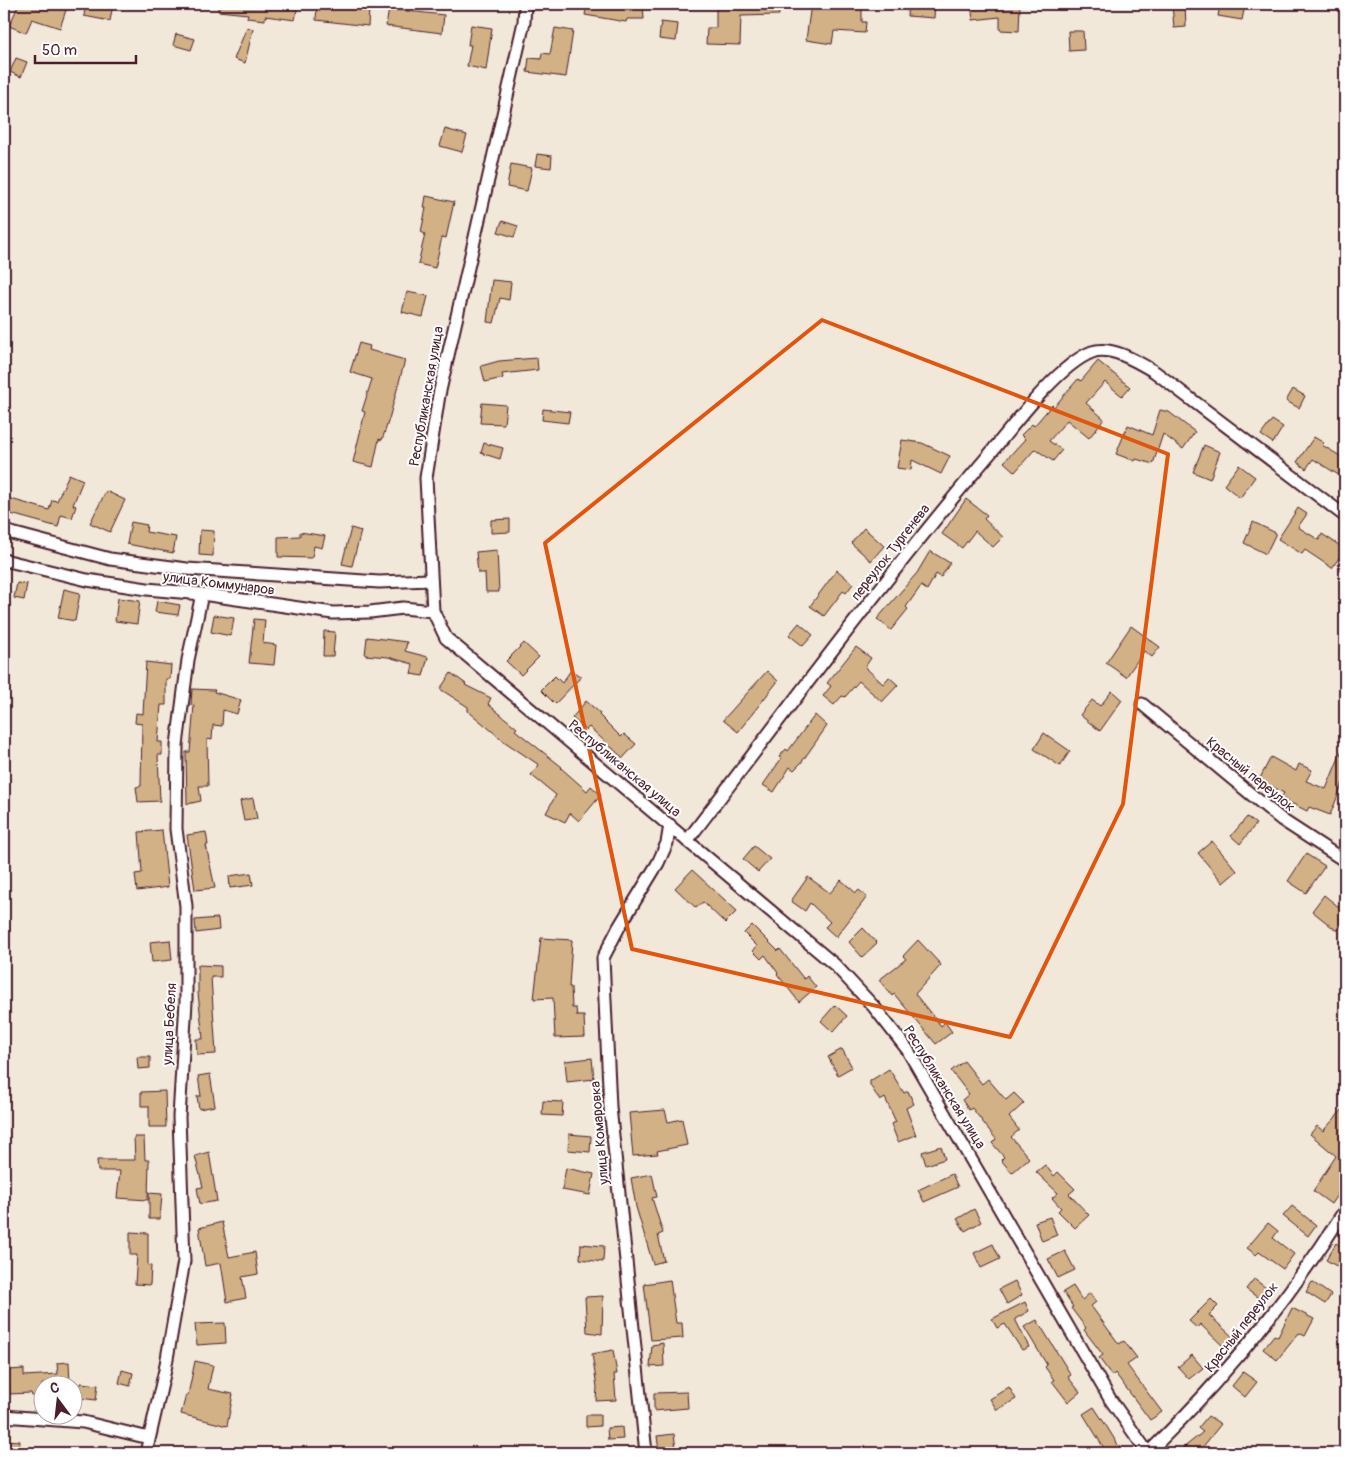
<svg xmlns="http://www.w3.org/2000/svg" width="1349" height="1457" viewBox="0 0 1349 1457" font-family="Pangolin,sans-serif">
  <rect width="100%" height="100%" fill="#f1e8da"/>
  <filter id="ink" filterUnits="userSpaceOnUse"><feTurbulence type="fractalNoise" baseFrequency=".02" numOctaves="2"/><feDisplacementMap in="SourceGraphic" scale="10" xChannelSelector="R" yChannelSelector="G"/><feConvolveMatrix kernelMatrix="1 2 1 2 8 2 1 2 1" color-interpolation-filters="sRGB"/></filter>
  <g filter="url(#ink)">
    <path fill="#d1b185" stroke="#4a1f2b" d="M19,4H68L60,28L32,19L26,33L9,26Z
      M86,4H113L110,21L84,16Z
      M218,4H298L295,20L265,16V20L247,18L248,14L218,11Z
      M317,4L333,5V8L369,9L368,26L316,20Z
      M587,4H643L644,19H627L626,22L585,15Z
      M716,4H778L779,15L741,16L740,45L706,44L707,28H716Z
      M811,4H862V22H866L865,33L834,31L832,44L806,40Z
      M908,4H935L934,18L907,16Z
      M971,4H1020L1019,31L1000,30V17L973,20Z
      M1172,4H1185L1186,27L1174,28Z
      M1220,5L1244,10L1242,20L1218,16Z
      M389,9L444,15L442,33L386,26Z
      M661,22L678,24L676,41L659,39Z
      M471,25L492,28L486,70L467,66L471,45H468Z
      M247,27L253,29L245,63L234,59Z
      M555,28L573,31L566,77L527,72L529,58L541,59L542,53L550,54Z
      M1068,31H1083L1084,50L1069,51Z
      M176,34L195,39L191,50L173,45Z
      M16,58L27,62L21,77L10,72Z
      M445,129L467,135L462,152L440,146Z
      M537,154L552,156L551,168L535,166Z
      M511,164L532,168L527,191L507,187Z
      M426,196L454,202L446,238L442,237L435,268L418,264L425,234L421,232L426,208H424Z
      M502,221L518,226L514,237L498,232Z
      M492,280L511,282L509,300L500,298L494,323L487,322Z
      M407,292L428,296L423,317L402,312Z
      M359,343L370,346L369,350L405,360L389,419L382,440L379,439L373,467L353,462L365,412L362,411L372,379L350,372Z
      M537,358L538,370L502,374L503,378L485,382L481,366L499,361Z
      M1098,361L1130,387L1122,396L1105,382L1086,403L1104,419L1089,438L1067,420L1049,441L1062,450L1053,461L1035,449L1015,472L1004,462L1025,439L1021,435L1032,424L1034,426L1052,405L1054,407L1078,379L1081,381Z
      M1293,389L1305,396L1299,408L1286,401Z
      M482,403L506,405L504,424L480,423Z
      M543,409L570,412L568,423L542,420Z
      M1160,410L1169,412L1195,432L1183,449L1163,434L1153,464L1136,459L1135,461L1116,454L1128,425L1152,435Z
      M1272,420L1283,427L1273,443L1261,435Z
      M1314,437L1324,443L1322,445L1345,459V479L1313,459L1306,469L1297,462Z
      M902,440L922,443L950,456L941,474L912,460L911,470L897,468Z
      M484,443L503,448L500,459L481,453Z
      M1204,445L1220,452L1210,479L1193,472Z
      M1239,465L1255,477L1240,498L1224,485Z
      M69,474L83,480L73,505L76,506L72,518L61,515L58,527L4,512V497L49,510L52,500L57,501Z
      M106,491L125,500L110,532L90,523Z
      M966,499L987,515L984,519L1003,537L993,547L975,531L962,548L942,534Z
      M1298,508L1307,514L1298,527L1319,540L1322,534L1345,549L1332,568L1305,550L1302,554L1278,539Z
      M510,519V532L491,533V520Z
      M131,522L147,525L146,532L176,537L173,553L127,544Z
      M1253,522L1276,533L1266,554L1244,543Z
      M351,528L361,531L352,566L342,564Z
      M864,528L884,546L871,561L851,543Z
      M200,530L214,531L213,556L199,555Z
      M300,532L325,536L322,548L314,546L312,558L278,557V537L300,536Z
      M497,550L499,592H486L485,573H478L476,552Z
      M930,551L950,563L941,577L936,574L927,590L921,586L906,607L908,609L891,630L877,619L917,573Z
      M837,570L853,584L846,593L843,591L824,616L810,606Z
      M17,583L27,584L24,600L14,598Z
      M64,589L80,593L75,621L58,618Z
      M118,598L140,601L137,624L115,621Z
      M157,601L180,605L178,615L155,612Z
      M214,615L234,618L231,636L211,632Z
      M254,619L265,620L263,643L276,645L274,665L249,663Z
      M799,623L813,635L803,646L789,635Z
      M1131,626L1160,647L1152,657L1144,651L1126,677L1106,663Z
      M324,631L335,632L333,656H323Z
      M367,637L407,642L405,651L428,657L423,676L411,674L413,664L388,657L365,655Z
      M524,643L539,657L521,675L506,661Z
      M856,647L871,658L865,667L883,684L889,677L898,685L882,702L859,681L845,697L842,696L834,705L823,696L831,686L827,683Z
      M146,662L171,665L170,679H166V705H161L158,742H162V755H158L160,801L138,802L136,787L141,786L142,724L135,723L136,713L143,714Z
      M571,670L581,677L555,704L541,690L555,676L562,683Z
      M767,671L778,681L738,732L723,720Z
      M451,673L466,684L465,685L491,698L488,704L517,728L515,730L562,767L561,768L587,791L591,786L601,795L579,821L570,813L565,822L546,813L556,795L531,775L539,765L505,742L468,711V707L440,689Z
      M192,689L215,690L214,692L241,700L237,714L223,710L222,726L213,725L212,740L207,739L208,786H199L201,801L187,804L186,752H190L194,705H191Z
      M1112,691L1122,700L1100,731L1080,715L1092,700L1100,706Z
      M586,701L600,713L599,715L621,737L624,734L636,744L623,758L589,727L586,730L572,718Z
      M815,715L827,726L801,763L794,770L790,767L774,792L763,785L781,759L779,757L786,749L788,751Z
      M1044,733L1070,751L1060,766L1034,749Z
      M1345,743V778L1330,815L1309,807L1307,811L1281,798L1284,793L1259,780L1271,757L1296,771L1299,764L1312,770L1306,781L1326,789Z
      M253,798L257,819L244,821L240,801Z
      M1247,817L1256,824L1240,844L1231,836Z
      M162,830L168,887L137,891L135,874L142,873L139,832Z
      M206,832L208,845H206L215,888L195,890L187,835Z
      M1212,841L1237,871L1223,883L1198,853Z
      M754,846L770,859L758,872L743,859Z
      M1306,854L1325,866L1306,893L1288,881Z
      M692,870L737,911L725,923L703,902L696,908L675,888Z
      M251,873L253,885L230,888L229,876Z
      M808,877L830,893L841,880L856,893L859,890L867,897L836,937L825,927L830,922L810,903L805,911L791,901Z
      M1324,895L1345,912V920L1337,931L1312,911Z
      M218,918L219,930L196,933L195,920Z
      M752,925L778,951L780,949L804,979L807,976L816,987L799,1002L777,974L778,973L765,955L761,959L753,951L757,946L744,933Z
      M863,928L877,943L862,957L849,942Z
      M541,938L572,940L569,987H571L572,1008H576L577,1016H584L585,1037L555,1038L553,998L534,999Z
      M170,940L172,960L152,962L150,942Z
      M918,940L941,965L915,994L941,1026L945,1022L952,1032L936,1044L894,994L892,996L879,980L906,959L903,956Z
      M198,965L221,966V977H211L216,1054L197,1055L196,1039H203L198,993Z
      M835,1005L847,1016L833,1032L821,1021Z
      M842,1049L852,1067L838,1075L828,1057Z
      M137,1057H150V1068L138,1069Z
      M592,1058L594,1079L567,1082L565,1061Z
      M964,1061L982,1084L988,1079L1006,1100L1014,1093L1024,1103L1009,1117L1019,1130L1011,1137L1029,1158L1012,1173L1001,1160L1004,1157L992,1143L996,1139L972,1108L969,1110L962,1100L969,1094L951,1071Z
      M889,1069L904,1093L908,1091L914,1104L906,1108L916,1135L898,1142L891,1124L896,1122L885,1098L880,1101L870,1085V1081Z
      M210,1074L215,1106L199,1109L197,1096H201L198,1076Z
      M165,1091L166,1127H149V1106H141V1092Z
      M543,1101L563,1102L562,1116L542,1115Z
      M1345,1107V1183L1331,1204L1313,1191L1336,1156L1310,1134L1317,1126L1323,1131Z
      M665,1110L668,1122L682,1119L687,1145L657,1151L658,1154L633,1156L629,1113Z
      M569,1134L591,1136L590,1152L568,1150Z
      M134,1137H144L145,1160H149L148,1200L117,1198L120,1171H98L97,1160H135Z
      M941,1146L945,1159L926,1165L922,1152Z
      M209,1152L217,1201L200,1204L197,1188L203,1187L195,1156Z
      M1045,1165L1054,1176L1058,1172L1075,1189L1069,1194L1089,1215L1075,1228L1058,1211L1061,1208L1052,1198L1058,1193L1036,1172Z
      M566,1168L594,1174L590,1195L562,1190Z
      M652,1174L657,1197L652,1198L663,1233L658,1235L664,1261L653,1264L636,1207L631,1178Z
      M952,1174L958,1187L924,1202L918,1190Z
      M149,1193L162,1194L160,1219H149Z
      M1292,1206L1316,1225L1308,1236L1283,1216Z
      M974,1209L981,1222L965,1231L957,1219Z
      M1050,1217L1057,1235L1042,1241L1035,1222Z
      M222,1222L229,1257L255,1252L258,1274L242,1277L246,1298L227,1302L221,1263L205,1266L199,1228Z
      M1268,1223L1278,1231L1273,1238L1294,1254L1283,1269L1259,1252L1256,1255L1247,1248Z
      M130,1232L148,1233V1265L151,1266L150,1285L135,1284L137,1255H130Z
      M1336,1243L1345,1249V1271L1326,1260Z
      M581,1244L604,1246L603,1262L580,1259Z
      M993,1244L1000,1259L981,1268L974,1253Z
      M1065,1251L1075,1270L1058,1278L1048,1259Z
      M1254,1279L1269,1290L1261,1300L1246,1289Z
      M670,1280L676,1323H682L683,1338L651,1340L644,1284Z
      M1015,1281L1022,1295L1007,1304L999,1289Z
      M1312,1282L1331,1295L1325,1304L1306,1292Z
      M1073,1286L1082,1300L1090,1293L1096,1302L1091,1306L1119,1344L1124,1341L1137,1358L1127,1365L1162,1412L1150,1420L1115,1373L1112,1376L1099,1358L1103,1355L1084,1330L1086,1328L1071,1308L1073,1307L1063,1292Z
      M603,1296L602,1334L587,1332L585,1297Z
      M1211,1299L1218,1306L1209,1315L1235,1339L1226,1349L1200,1324L1197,1328L1189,1321Z
      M1025,1302L1029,1311L1015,1319L1029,1347L1022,1350L1005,1324L997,1328L992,1319Z
      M1292,1308L1314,1319L1305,1336L1299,1333L1277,1360L1263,1349L1274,1335L1278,1337Z
      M1037,1320L1071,1375L1068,1377L1080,1392L1068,1402L1052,1381L1054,1380L1045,1367L1047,1365L1024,1327Z
      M225,1323L226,1343L197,1345L195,1324Z
      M663,1343L664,1366L650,1367L652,1345Z
      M613,1350L617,1374H614L616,1400L596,1401L597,1387L592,1354Z
      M1192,1355L1203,1368L1189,1379L1178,1367Z
      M195,1361L213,1365L208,1389L233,1394L227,1426L181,1414L186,1395H188Z
      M69,1362L70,1384H42V1395L32,1396L31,1393L9,1394L8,1370L24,1369V1376L58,1374L57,1363Z
      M122,1370L133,1373L130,1386L119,1383Z
      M1243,1372L1257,1382L1245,1397L1232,1386Z
      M81,1383L98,1385L96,1400L79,1398Z
      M1009,1387L1016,1399L997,1410L990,1399Z
      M687,1392L688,1408L654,1411V1393Z
      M1094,1407L1107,1427L1123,1453H1107L1083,1414Z
      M586,1415H600V1426L586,1427Z
      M1208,1416L1221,1424L1198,1453H1177L1203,1432L1198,1428Z
      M622,1427L623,1439L608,1440L607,1428Z
      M674,1434L676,1449L659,1452L657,1436Z
      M4,1440L20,1441L19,1453H4Z"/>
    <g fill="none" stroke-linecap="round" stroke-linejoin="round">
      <defs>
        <path id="minor" d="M525,4L524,22L439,395L426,478L433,611L446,638L835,965L874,1007L907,1049L1110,1399L1148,1453
          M4,531L110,559L187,569L379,582L430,580
          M4,560L87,580L147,589L202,594L333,613L370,612L403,608L433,611
          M1142,704L1282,820L1345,861
          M687,841C788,709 886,576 993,450C1015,423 1060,364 1092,352C1111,345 1138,362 1155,372L1345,516
          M4,1416L83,1422L149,1438
          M146,1453L165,1370L184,1261L179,1117L186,1002V906L176,829L177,745L188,660L202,594
          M646,1453L610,1107L603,958L619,927L658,863L667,843L670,825
          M1148,1453C1223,1380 1289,1299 1345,1210"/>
      </defs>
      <use href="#minor" stroke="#4a1f2b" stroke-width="15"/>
      <use href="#minor" stroke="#fff" stroke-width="11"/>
    </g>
  </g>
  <path fill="none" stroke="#e0560e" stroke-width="4" stroke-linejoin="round" d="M822,320L1168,454L1123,804L1010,1037L632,949L545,543Z"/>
  <g text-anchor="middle" stroke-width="4" stroke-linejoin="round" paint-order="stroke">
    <g font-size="14" fill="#4a1f2b" stroke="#fff">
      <text transform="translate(426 396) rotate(-80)" y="5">Республиканская улица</text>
      <text transform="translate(890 552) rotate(-52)" y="5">переулок Тургенева</text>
      <text transform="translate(219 583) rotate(7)" y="5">улица Коммунаров</text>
      <text transform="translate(625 768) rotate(40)" y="5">Республиканская улица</text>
      <text transform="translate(1251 774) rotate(39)" y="5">Красный переулок</text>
      <text transform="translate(169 1024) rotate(-87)" y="5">улица Бебеля</text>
      <text transform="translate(945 1087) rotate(58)" y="5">Республиканская улица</text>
      <text transform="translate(599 1133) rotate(-95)" y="5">улица Комаровка</text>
      <text transform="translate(1241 1327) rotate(-52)" y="5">Красный переулок</text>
    </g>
  </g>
  <rect width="1349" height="1457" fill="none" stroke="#fff" stroke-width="20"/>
  <rect x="10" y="10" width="1329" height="1437" fill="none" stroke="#4a1f2b" stroke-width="2" filter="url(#ink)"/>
  <g transform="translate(58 1400) rotate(345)"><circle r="24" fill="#ffffff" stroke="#b7a5aa"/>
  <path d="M0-4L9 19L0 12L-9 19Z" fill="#4a1f2b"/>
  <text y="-8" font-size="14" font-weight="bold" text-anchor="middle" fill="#4a1f2b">С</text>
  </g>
  <path d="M35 55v8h101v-8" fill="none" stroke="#4a1f2b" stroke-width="2.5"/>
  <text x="42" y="55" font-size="15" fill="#4a1f2b" stroke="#ffffff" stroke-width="4" paint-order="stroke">50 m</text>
</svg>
